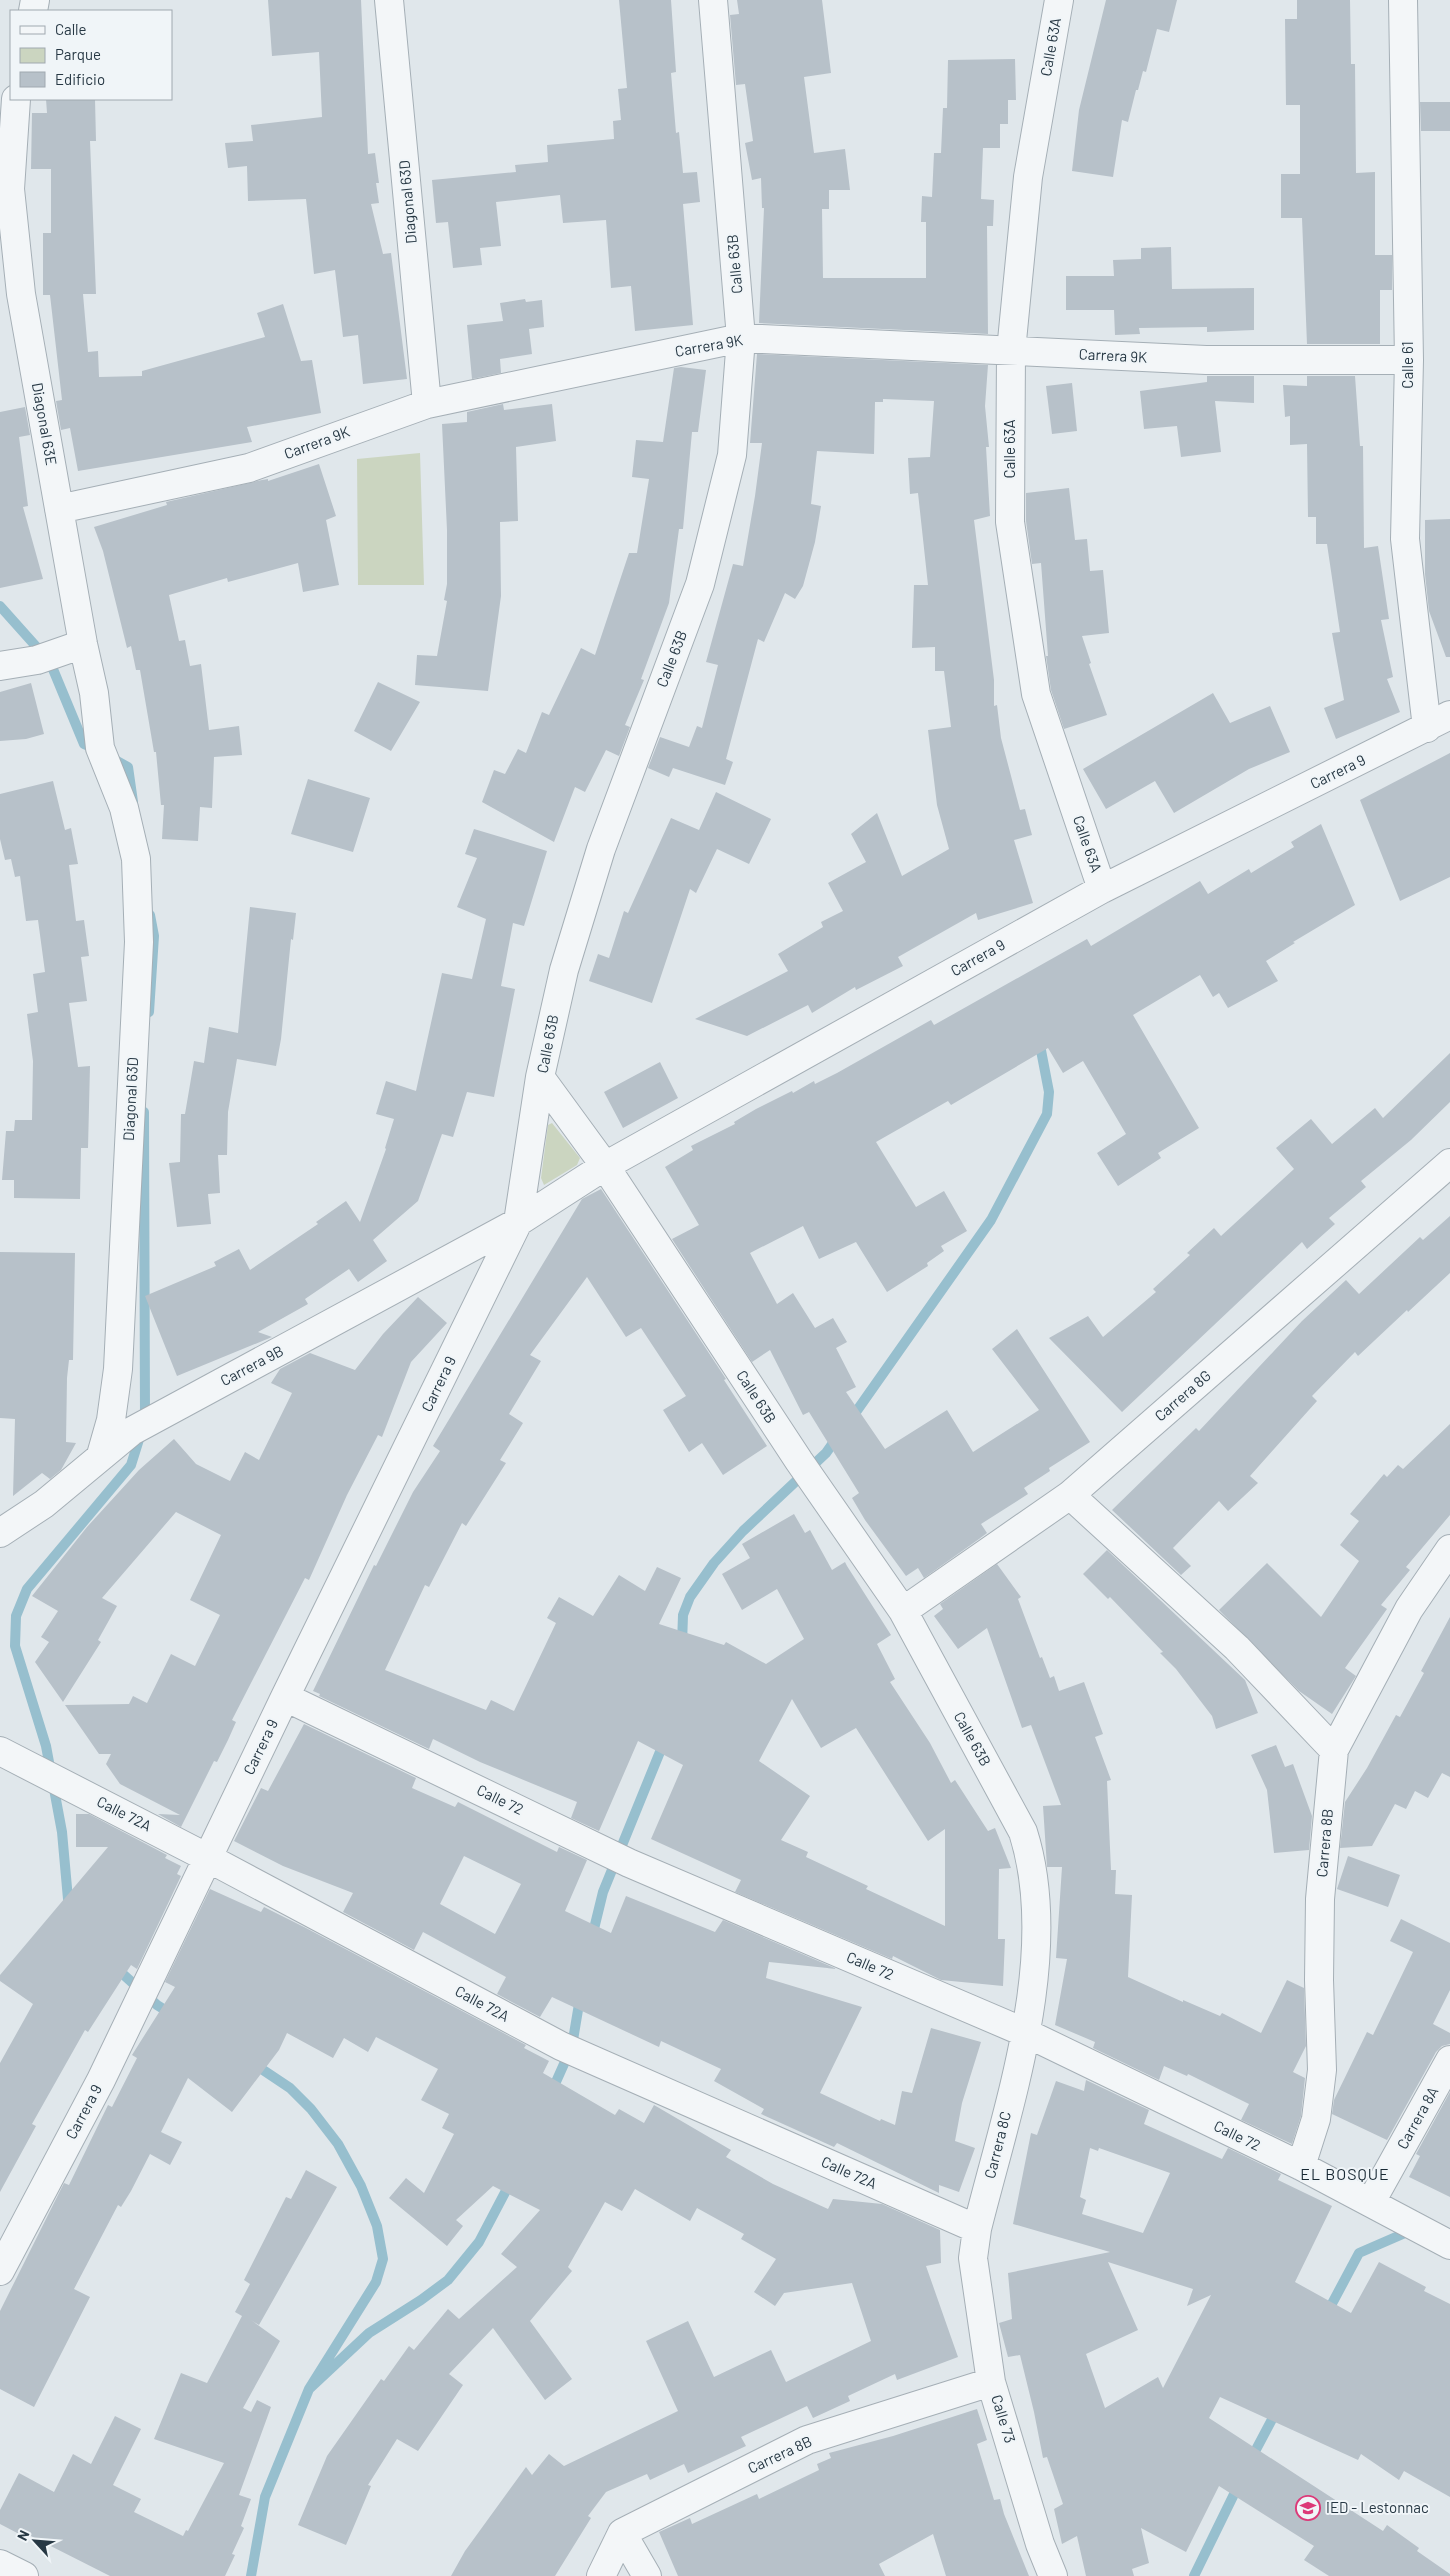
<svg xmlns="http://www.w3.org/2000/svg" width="1450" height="2576" viewBox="0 0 1450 2576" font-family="Barlow,sans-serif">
  <rect width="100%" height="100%" fill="#e0e7eb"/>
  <path fill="#cbd5c0" d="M420,453L424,585H358L357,459Z
    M552,1123L580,1158L577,1165L544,1185L541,1178L548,1125Z"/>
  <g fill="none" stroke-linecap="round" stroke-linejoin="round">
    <path stroke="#97bfce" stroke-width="10" d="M0,606L50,662L84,744L97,750
      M110,757L128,767L133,802
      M149,1012L154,936L150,915
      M144,1112L145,1419
      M851,1419L991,1220L1047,1114L1049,1092L1039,1040
      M682,1644L683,1615L690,1597L714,1563L743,1531L826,1453L838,1436
      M73,1907L68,1899L62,1832L46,1746L15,1646L16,1616L27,1589L131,1465L141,1433
      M592,1937L603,1892L664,1742
      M115,1967L157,2005L173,2015
      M254,2064L290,2088L311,2109L338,2144L361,2186L377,2226L383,2259L376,2282L309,2389
      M551,2093L572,2046L580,1998
      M1327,2313L1359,2253L1412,2230
      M1251,2459L1278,2408
      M251,2576L265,2497L309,2389L369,2333L421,2300L448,2280L479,2242L511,2181
      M1194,2576L1239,2484"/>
  </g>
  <path fill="#b7c1c9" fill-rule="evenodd" d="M268,0H361L368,154L375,153L379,183H376L379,203L371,204L383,254L391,253L407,379L363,384L358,335L343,337L335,270L314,274L306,199L248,201L247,166L228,168L225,143L253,141L251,125L322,117L319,52L272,56Z
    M619,0H671L676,72L671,73L676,133L679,132L683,173L697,172L700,202L683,204L693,325L635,331L631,286L611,288L606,220L563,223L560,195L496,202L501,246L480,248L482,265L453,268L448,222L436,223L432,180L516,172L515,165L548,162L547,145L614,139L613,121L621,120L618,89L627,88Z
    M737,0H822L831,73L804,77L814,153L845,149L850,190H829V209H822L823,278H926V222H921L922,196L932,197L934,153H941L943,108H947L948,60L1015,59L1016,100H1008V124H1000V148H983L981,199L994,200L993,226H987L988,334L759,323L764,208H762L761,178L752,180L745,143L753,141L745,84L736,85L730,15L739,14Z
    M1106,0H1177L1169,32L1157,29L1146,72L1143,71L1138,90H1136L1128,122L1122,120L1113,177L1072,171L1079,110Z
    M1297,0H1350L1351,64H1355L1356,173L1375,172V255H1392V290H1380V344H1307L1302,218H1281V174H1300V105H1286L1285,19H1297Z
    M46,99H95L96,141H90L96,294H83L88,352L98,351L99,377L142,376V371L265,337L257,313L283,304L301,361L312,360L321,413L247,427L252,442L78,471L70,428L61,430L56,401L62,400L50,295H43V233H51V169H31L32,113H47Z
    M1420,102H1450V131H1421Z
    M1171,247L1172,289L1254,288V330L1207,332V327L1139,328L1140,334L1115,335L1114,310H1066V276H1114L1113,260L1141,259V248Z
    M525,299L526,302L542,300L544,327L529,329L532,354L500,359L501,373L472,379L467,325L503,321L500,303Z
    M757,354L988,365L985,406L989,447H986L990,516L974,520L994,680V706L997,705L1001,738L1020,810L1025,809L1032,835L1014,840L1033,903L978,920L976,913L898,957L903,966L856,990L855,987L812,1013L808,1005L747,1036L695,1019L788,971L778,954L823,927L821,922L843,911L828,883L866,862L851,834L877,813L902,876L949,849L937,805L928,730L951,727L944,671H935V647L912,648L914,585H928L918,493L910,494L908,458L930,457L934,401L883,399V402H875L874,454L817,451L811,504L821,506L815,542L803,586L795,599L785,593L764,642L758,639L726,759L733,762L725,785L673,768L669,777L648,768L660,737L689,747L697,726L702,728L718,665L706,662L733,564L743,566L755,496L762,443H750Z
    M681,367L706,370L698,432H692L683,529H679L669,603L641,679L644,680L625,725L630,727L619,756L606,750L585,792L575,787L554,842L482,802L494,770L505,774L518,749L526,753L542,712L549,715L581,648L595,655L629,553H637L649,479L632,477L636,440L663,442L674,368Z
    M1207,376H1254V403L1215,401L1221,452L1181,457L1177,426L1144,429L1140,391L1207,382Z
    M1307,376H1355L1360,446H1363L1364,548L1378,546L1389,619L1381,620L1393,677L1387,679L1400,712L1336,739L1324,708L1344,700L1332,633L1340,632L1327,544H1316V517H1308L1307,444L1290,445V416L1285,417L1283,385L1307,386Z
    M1072,383L1077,431L1052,434L1046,386Z
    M503,404L504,410L552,404L556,441L516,447L518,521L500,522L501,596L488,691L415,685L417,655L437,656L447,601L444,600L447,584V530L442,424L467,422V412Z
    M25,407L30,435L19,437L28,506L23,507L43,579L0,588V412Z
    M319,464L336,516L326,520L339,585L303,592L298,563L228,582L227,578L169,595L179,641L185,640L190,666L201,664L209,730L239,726L242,755L214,757L212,808L200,807L198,841L162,839L164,805H161L156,752H154L140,670H136L131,646L127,648L103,551L94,527L167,505L166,502L262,480L268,479V481Z
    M1069,488L1075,540L1087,539L1090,571L1103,570L1109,633L1082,636L1091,663L1089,664L1107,715L1064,729L1051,690L1046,656H1048L1041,563L1032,564L1026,521V493Z
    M1450,519V657H1446L1429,611L1425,574V520Z
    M378,682L420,702L391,751L354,731Z
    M31,683L44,734L26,739L0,741V692Z
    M1213,693L1230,723L1270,706L1290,752L1249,769L1174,813L1155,781L1106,809L1083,769Z
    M1450,753V877L1400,901L1360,800Z
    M308,779L370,798L353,852L291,834Z
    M53,781L65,830L71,828L78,864L69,865L76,921L84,920L89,956L81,957L87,1001L69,1003L78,1067L90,1066L88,1148H81L80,1199L14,1198V1180H2L6,1131H14L15,1120H32L33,1061L27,1014L38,1012L33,974L45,972L38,920L26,921L20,876L15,877L11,859L5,860L0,839V794Z
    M716,792L771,819L749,864L717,849L696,893L690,889L652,1003L589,981L598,954L609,958L624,911L628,913L671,818L699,830Z
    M1321,824L1355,905L1293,942L1295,943L1266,961L1278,981L1228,1008L1219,993L1213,997L1200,975L1133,1015L1199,1128L1158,1153L1161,1158L1118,1186L1097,1153L1126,1134L1083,1061L1063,1073L1048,1048L951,1105L948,1101L876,1142L916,1207L944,1191L967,1231L941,1246L944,1251L927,1263L928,1266L887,1292L856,1242L819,1259L803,1226L750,1253L777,1304L793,1293L815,1328L833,1318L847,1342L836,1348L856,1387L846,1392L885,1449L947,1410L973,1452L1039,1410L992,1349L1017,1329L1090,1442L1049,1468L1050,1471L1024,1488L1028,1494L981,1524L987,1533L979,1539L924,1578L918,1568L906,1576L865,1520L852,1498L859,1493L809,1412L803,1415L770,1350L752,1362L672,1239L699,1225L665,1167L693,1150L691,1146L735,1124L734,1122L756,1109L792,1091L793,1093L814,1081L815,1084L837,1073L931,1020L934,1025L1087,939L1091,946L1200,881L1208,894L1249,869L1251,873L1294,847L1291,842Z
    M474,829L547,851L524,926L513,923L501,986L515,989L494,1097L467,1092L453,1137L442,1134L418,1201L373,1240L387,1261L358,1282L349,1269L305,1299L308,1304L258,1332L272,1337L177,1376L145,1296L216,1266L214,1262L239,1249L250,1270L318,1224L316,1222L346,1201L360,1222L386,1149L385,1148L394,1119L376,1114L386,1081L416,1091L442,973L472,979L486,919L457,907L477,858L465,854Z
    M250,907L296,913L293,940L291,939L281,1039L276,1066L237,1059L228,1112L227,1155H218L220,1193L208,1194L211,1224L177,1227L169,1163L180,1162L181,1114H185L194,1061L204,1063L209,1027L238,1033Z
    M1450,1053V1102L1411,1140L1361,1181L1366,1187L1329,1218L1335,1224L1307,1249L1302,1242L1122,1412L1049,1338L1088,1316L1103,1337L1156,1292L1153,1289L1190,1255L1187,1253L1214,1228L1221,1236L1294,1169L1276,1148L1311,1119L1332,1144L1375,1108L1383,1118Z
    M660,1062L678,1098L623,1128L604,1092Z
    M601,1189L726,1379L724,1380L767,1446L723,1475L702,1443L689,1452L663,1410L686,1396L641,1328L626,1337L587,1277L530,1355L541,1361L509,1414L523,1423L500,1460L506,1463L466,1526L462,1523L429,1587L425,1585L385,1670L486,1710L491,1700L514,1711L556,1623L547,1618L559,1597L593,1616L619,1575L645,1591L657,1567L681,1578L659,1624L724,1645L726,1642L766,1664L804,1639L777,1589L742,1610L722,1574L750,1558L742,1544L794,1514L805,1533L810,1530L832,1570L845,1562L847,1566L891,1635L877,1644L895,1679L890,1682L930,1743L951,1783L955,1780L988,1831L995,1828L1011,1868L999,1869L998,1939H1005L1003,1986L941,1980L893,1956L892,1959L735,1892L741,1880L651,1839L683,1765L638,1741L599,1831L571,1818L577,1802L480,1762L433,1739L429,1749L319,1696L320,1694L313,1691L374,1565L376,1566L413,1492L440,1451L433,1446L582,1199ZM792,1699L821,1748L856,1728L928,1841L945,1829V1926L866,1889L868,1886L806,1857L808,1852L781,1840L810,1796L759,1761Z
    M1450,1216V1273L1408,1312L1407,1310L1358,1356L1355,1352L1312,1396L1317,1401L1250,1476L1258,1483L1228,1511L1219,1501L1173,1548L1191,1566L1181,1575L1112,1510L1196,1428L1199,1431L1302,1321L1346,1280L1359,1294L1420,1237L1423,1240Z
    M0,1252L75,1253L73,1360H69L67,1378L66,1442L76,1443L61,1470L50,1479L42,1473L13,1496L15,1419L0,1418Z
    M418,1297L447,1323L411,1362L382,1437L378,1435L347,1495L309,1580L305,1578L232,1720L236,1722L228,1740L217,1762L214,1761L181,1827L158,1814L180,1815L120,1784L106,1764L111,1754H99L65,1705L129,1704L133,1696L147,1703L171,1654L195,1666L220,1615L190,1600L221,1535L176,1512L102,1598L117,1606L98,1640L101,1642L63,1702L35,1662L49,1642L41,1637L58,1611L32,1596L87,1527L139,1470L174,1439L196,1464L230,1481L245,1452L259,1460L292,1393L271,1383L280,1369L310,1353L355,1370L383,1334Z
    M1450,1424V1515L1406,1567L1410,1570L1381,1605L1387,1609L1345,1668L1356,1676L1332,1714L1299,1691L1219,1610L1267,1563L1321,1617L1359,1561L1340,1545L1359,1521L1350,1514L1384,1474L1387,1477L1398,1465L1403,1469Z
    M1107,1550L1245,1680L1258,1713L1216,1729L1212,1716L1176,1669L1160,1653L1163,1652L1110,1597L1108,1599L1083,1574Z
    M997,1564L1021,1597L1018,1599L1040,1658L1042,1657L1050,1678L1054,1676L1059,1691L1084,1682L1103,1734L1095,1737L1111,1780L1107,1781L1111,1870H1116L1115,1894L1132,1895L1128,1977L1183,2002V2000L1220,2016L1222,2013L1261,2033L1287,1980L1304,1988L1306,2046L1293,2072L1305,2078L1301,2116L1292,2144L1241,2120L1249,2104L1188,2074L1187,2076L1164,2066L1159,2080L1093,2048L1095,2042L1055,2025L1067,1959L1056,1958L1062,1867H1047L1043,1806L1061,1805L1031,1725L1022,1728L987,1628L958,1649L934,1616L943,1609L940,1604Z
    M1450,1617V1777L1442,1773L1428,1798L1415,1791L1406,1809L1395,1804L1372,1846L1340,1848L1345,1802L1367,1768L1396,1715L1400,1717L1424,1673L1421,1671Z
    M304,1724L416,1778L412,1788L455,1807L458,1802L557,1852L559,1847L587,1860L565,1911L611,1933L626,1896L715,1932L723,1920L837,1969L769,1962L766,1978L862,2007L820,2093L880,2121L881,2119L895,2125L902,2091L912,2093L931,2028L981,2042L962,2103L955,2141L975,2148L959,2192L939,2185V2193L837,2143L834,2147L761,2114L764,2109L714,2081L721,2069L661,2041L659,2047L552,1997L540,2017L497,1994L506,1977L423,1932L414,1950L343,1912L353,1893L283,1866L234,1841L261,1788L268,1791ZM464,1856L521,1884L495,1934L440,1904Z
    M1276,1745L1285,1767L1293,1764L1312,1816L1309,1850L1274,1853L1267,1790L1251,1755Z
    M76,1814H89L167,1855L165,1858L181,1866L177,1874L181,1876L137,1969L131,1965L88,2032L85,2030L32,2124L36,2126L0,2192V2063L33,2004L0,1981V1975L108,1847H76Z
    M1348,1856L1400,1875L1388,1907L1337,1889Z
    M210,1889L261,1912L264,1907L306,1928L526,2045L524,2048L549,2061L543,2073L615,2115L619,2109L644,2123L654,2105L731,2150L726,2157L773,2184L828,2209L833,2199L882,2204L940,2230L941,2263L926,2266L958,2357L897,2380L895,2374L848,2396L850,2401L813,2418L807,2406L741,2437L746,2446L688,2473L684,2464L650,2480L647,2474L606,2492L588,2516L591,2518L555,2576H451L465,2551L526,2467L532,2475L549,2454L564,2466L678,2411L646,2341L688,2321L714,2377L771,2350L786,2382L871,2341L852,2283L784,2293L775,2306L754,2292L776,2259L741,2239L744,2234L697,2208L690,2221L635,2189L622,2211L605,2202L568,2267L572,2271L530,2321L572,2379L545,2400L493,2328L449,2374L463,2385L418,2451L397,2439L368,2485L371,2486L346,2545L298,2525L327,2456L381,2379L384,2381L409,2346L414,2350L448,2309L459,2319L517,2267L501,2254L540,2210L493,2186L456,2220L463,2226L447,2246L389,2198L406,2178L424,2193L454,2134L442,2128L449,2114L421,2100L438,2069L376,2037L368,2052L344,2038L333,2058L287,2033L279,2050L232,2112L188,2078L161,2132L182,2142L170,2165L150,2154L131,2191L121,2207L118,2205L74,2289L90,2297L34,2407L0,2389V2311L64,2183L69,2185L108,2105L112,2107L137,2058L132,2055L175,1987L165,1982Z
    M1401,1919L1450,1943V1990L1433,2024L1450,2033V2044L1442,2046L1436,2052L1387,2140L1332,2114L1334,2100L1367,2032L1373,2035L1413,1952L1390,1941Z
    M1086,2080L1149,2110L1144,2124L1222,2159L1228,2148L1281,2174L1278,2180L1332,2206L1295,2282L1351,2313L1379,2262L1426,2287L1424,2291L1450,2304V2497L1404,2471L1399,2480L1361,2454L1358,2460L1220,2397L1209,2418L1383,2531L1387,2525L1419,2548L1417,2551L1450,2574V2576H1329L1304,2560L1314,2546L1219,2486L1186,2552L1141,2528L1149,2563L1132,2569L1134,2576H1086L1077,2536L1062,2544L1054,2509L1063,2504L1047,2457L1043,2458L1034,2412L1020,2355L1008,2357L999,2323L1012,2319L1008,2273L1110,2252L1013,2224L1031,2133L1037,2135L1056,2081L1084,2091ZM1090,2148L1098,2151L1099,2148L1170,2173L1143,2233L1082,2214L1086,2200L1080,2197ZM1108,2262L1193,2289L1187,2306L1211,2295L1163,2388L1158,2377L1105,2408L1086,2354L1138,2330Z
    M1450,2092V2197L1409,2177L1420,2156L1416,2154Z
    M306,2170L337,2187L259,2325L251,2320L280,2341L243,2408L251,2412L257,2400L271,2407L239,2495L251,2499L241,2526L244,2528L232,2554L235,2555L225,2576H110L25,2533L23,2536L0,2524V2510L19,2473L54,2492L73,2454L91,2464L115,2416L141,2429L113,2485L141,2499L134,2512L183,2536L186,2530L188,2531L224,2463L154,2439L181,2373L207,2383L242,2316L235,2312L250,2284L244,2280L286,2197L291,2199Z
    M977,2409L987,2440L977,2444L994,2500L1000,2499L1004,2514L1029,2576H946L933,2534L879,2564L885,2576H678L659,2532L690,2518L692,2524L757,2494L759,2499L819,2470L817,2464L831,2458L829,2453L893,2436Z"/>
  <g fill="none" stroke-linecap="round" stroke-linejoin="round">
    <defs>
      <path id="minor" d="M389,0L427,404
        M1059,0L1028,177L1011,351L1010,522L1036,694L1102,889
        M1403,0L1409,360L1405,539L1427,728
        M33,11L35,0
        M16,99L10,189L21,294L83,644L94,693L100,748L124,808L136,859L139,942L118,1369L111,1420L101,1455
        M59,509L249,468L427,404L741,338L1206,360H1409
        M0,666L37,660L83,644
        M540,1077L605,1166L799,1461L903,1611L1023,1832C1062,1955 1007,2108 977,2229L973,2258L991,2382L1040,2544L1053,2576
        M1070,1495L1237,1648L1334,1750
        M0,1533L44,1504L132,1431L518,1222L605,1166L1102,889L1450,715
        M903,1611L1070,1495L1450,1163
        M285,1697L629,1863L1026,2033L1301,2166L1450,2245
        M0,1751L208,1858L561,2046L977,2229
        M1301,2166L1316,2119L1322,2070L1319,1980L1320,1899L1334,1750L1409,1609L1450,1549
        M1371,2202L1450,2060
        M0,2271L101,2080L285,1697L518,1222L540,1077L564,970L601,849L700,584L732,455L741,338L713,0
        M622,2533L647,2576
        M0,2564L24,2576
        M601,2576L622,2533L807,2440L991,2382"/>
    </defs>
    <use href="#minor" stroke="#a5afb6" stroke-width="30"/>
    <use href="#minor" stroke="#f3f6f8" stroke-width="28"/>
  </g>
  <defs>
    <symbol id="school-ring" viewBox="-11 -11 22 22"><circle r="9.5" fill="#f0f5f8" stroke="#dc3978" stroke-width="1.5"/><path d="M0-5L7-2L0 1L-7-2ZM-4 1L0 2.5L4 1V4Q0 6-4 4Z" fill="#dc3978"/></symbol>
  </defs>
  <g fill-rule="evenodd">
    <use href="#school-ring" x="1294" y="2494" width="28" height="28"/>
  </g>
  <g text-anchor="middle" stroke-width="4" stroke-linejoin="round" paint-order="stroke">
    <g font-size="15" fill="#273844" stroke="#f0f5f8">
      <text transform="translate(1051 47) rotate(-80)" y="5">Calle 63A</text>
      <text transform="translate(408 202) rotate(-95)" y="5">Diagonal 63D</text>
      <text transform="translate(735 264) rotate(-95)" y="5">Calle 63B</text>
      <text transform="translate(709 346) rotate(-10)" y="5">Carrera 9K</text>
      <text transform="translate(1113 356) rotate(3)" y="5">Carrera 9K</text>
      <text transform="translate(1408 365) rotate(-90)" y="5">Calle 61</text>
      <text transform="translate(44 424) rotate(80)" y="5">Diagonal 63E</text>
      <text transform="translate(317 443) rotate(-20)" y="5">Carrera 9K</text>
      <text transform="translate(1010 449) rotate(-90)" y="5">Calle 63A</text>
      <text transform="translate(672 659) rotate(-69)" y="5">Calle 63B</text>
      <text transform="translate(1338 772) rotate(-26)" y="5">Carrera 9</text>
      <text transform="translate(1087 844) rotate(71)" y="5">Calle 63A</text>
      <text transform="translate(978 958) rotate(-29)" y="5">Carrera 9</text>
      <text transform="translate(548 1044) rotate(-79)" y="5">Calle 63B</text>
      <text transform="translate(131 1099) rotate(-87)" y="5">Diagonal 63D</text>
      <text transform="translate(252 1366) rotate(-28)" y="5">Carrera 9B</text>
      <text transform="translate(439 1384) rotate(-64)" y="5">Carrera 9</text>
      <text transform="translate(1183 1396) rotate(-41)" y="5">Carrera 8G</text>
      <text transform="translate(756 1397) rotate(57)" y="5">Calle 63B</text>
      <text transform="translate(972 1739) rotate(61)" y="5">Calle 63B</text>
      <text transform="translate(261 1747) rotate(-64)" y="5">Carrera 9</text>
      <text transform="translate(500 1800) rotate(26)" y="5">Calle 72</text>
      <text transform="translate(124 1814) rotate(27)" y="5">Calle 72A</text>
      <text transform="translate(1325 1843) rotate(-85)" y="5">Carrera 8B</text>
      <text transform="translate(870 1966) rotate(23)" y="5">Calle 72</text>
      <text transform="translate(482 2004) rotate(28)" y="5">Calle 72A</text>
      <text transform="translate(84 2112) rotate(-62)" y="5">Carrera 9</text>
      <text transform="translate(1418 2118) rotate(-61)" y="5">Carrera 8A</text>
      <text transform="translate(1237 2136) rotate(26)" y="5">Calle 72</text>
      <text transform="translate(998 2145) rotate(-76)" y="5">Carrera 8C</text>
      <text transform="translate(849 2173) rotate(24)" y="5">Calle 72A</text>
      <text transform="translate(1003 2419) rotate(73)" y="5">Calle 73</text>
      <text transform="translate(780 2455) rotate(-25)" y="5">Carrera 8B</text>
    </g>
    <g font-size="15" fill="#273844" stroke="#f0f5f8" text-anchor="start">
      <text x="1326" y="2513">IED - Lestonnac</text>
    </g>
    <g font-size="16" letter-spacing="1" fill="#192934" stroke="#f0f5f8">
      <text x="1345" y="2180">EL BOSQUE</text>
    </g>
  </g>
  <rect x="10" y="10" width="162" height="90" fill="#f0f5f8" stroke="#a0a9b0"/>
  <rect x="20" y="26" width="25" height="8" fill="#f3f6f8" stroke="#a0a9b0"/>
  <text x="55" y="35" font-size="15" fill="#273844">Calle</text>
  <rect x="20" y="48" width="25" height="15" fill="#cbd5c0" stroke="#a0a9b0"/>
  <text x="55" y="60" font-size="15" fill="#273844">Parque</text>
  <rect x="20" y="72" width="25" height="15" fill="#b7c1c9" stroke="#a0a9b0"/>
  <text x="55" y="85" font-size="15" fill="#273844">Edificio</text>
  <g transform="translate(35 2541) rotate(296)" stroke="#f0f5f8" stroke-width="4" paint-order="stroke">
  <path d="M0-4L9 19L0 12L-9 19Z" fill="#273844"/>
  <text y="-8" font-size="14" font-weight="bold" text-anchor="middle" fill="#273844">N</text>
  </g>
</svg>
